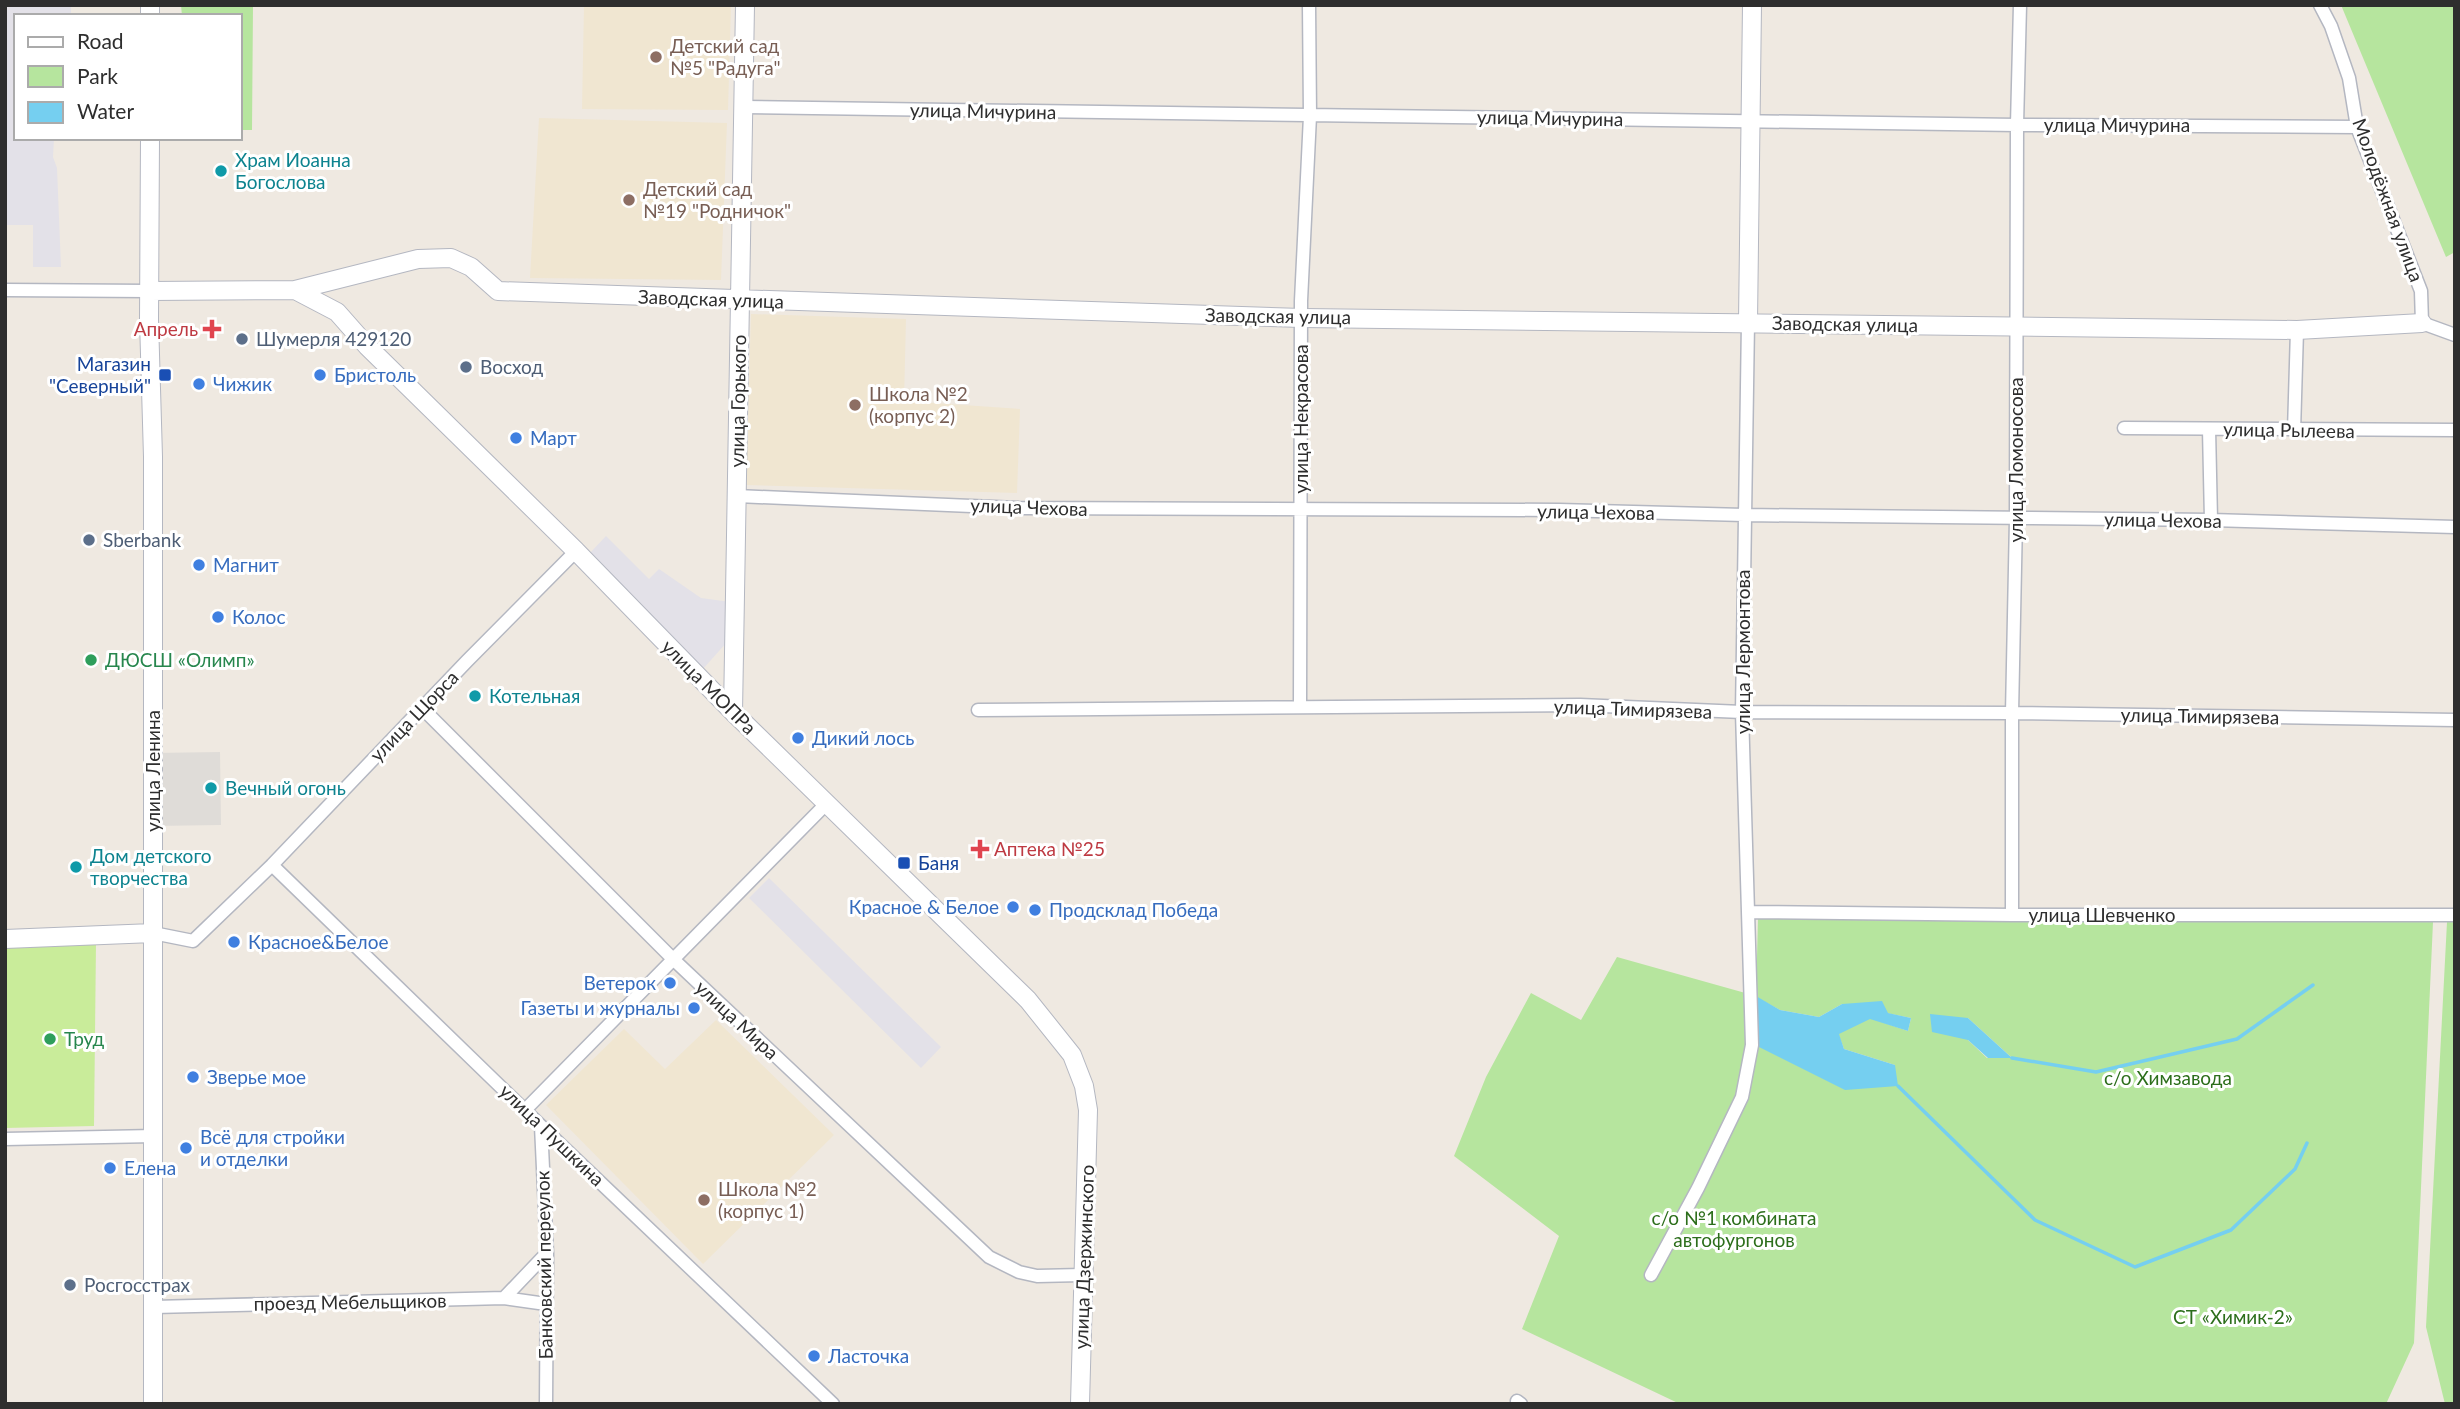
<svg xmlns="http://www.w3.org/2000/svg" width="2460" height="1409" viewBox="0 0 2460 1409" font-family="Lato,sans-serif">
  <rect width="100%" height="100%" fill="#efe9e1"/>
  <path fill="#e3e1e8" d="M5,5H71V16H16V138H54L53,157L57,168L61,267H33V225H5Z
    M606,536L649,579L659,569L701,598L730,602L728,641L702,670L589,554Z
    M769,878L941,1047L921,1068L749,898Z"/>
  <path fill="#f0e6d1" d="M584,5H731L728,110L582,109Z
    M539,118L727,123L721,280L530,278Z
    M751,314L906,319L904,401L1020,409L1017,493L746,485Z
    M716,1020L834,1135L703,1264L546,1105L624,1029L665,1069Z"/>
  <path fill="#b6e59e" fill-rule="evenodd" d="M181,5H253L252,130H240V16H182Z
    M2341,5H2455V252L2446,257Z
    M1758,918L2433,922L2414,1343L2386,1404H1680L1522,1329L1559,1236L1454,1156L1486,1077L1531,993L1581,1020L1617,957L1756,996ZM1756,997L1780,1010L1819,1017L1842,1004L1911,1018L1908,1031L1870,1018L1838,1033L1844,1049L1895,1065L1757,1046ZM1968,1018L2011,1057L1987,1058L1968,1040Z
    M2447,922H2455V1404H2445L2426,1327Z"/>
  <path fill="#c9ec9a" d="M96,943L94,1126L5,1128V947Z"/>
  <path fill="#dfdcd8" d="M220,752L221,825L153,826V753Z"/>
  <path fill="#75cff0" d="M1756,996L1780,1010L1819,1017L1842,1004L1882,1001L1888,1013L1911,1018L1908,1031L1870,1019L1839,1034L1844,1049L1895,1065L1898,1086L1845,1090L1757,1046Z
    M1930,1014L1968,1018L2012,1058H1988L1968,1040L1932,1032Z"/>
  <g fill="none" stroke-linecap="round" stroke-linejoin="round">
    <path stroke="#75cff0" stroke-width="3.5" d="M2012,1058L2096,1072L2237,1039L2313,985
      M1898,1086L2035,1220L2135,1267L2231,1230L2295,1169L2307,1143"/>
    <defs>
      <path id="street" d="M2320,5L2331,26L2349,78L2357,127L2421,291L2422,323L2455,335
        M743,107L2017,125L2357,127
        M5,290L149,291
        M2124,428L2455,430
        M2209,429L2211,520
        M2294,431L2297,330
        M737,496L1019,508L1559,510L1744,515L2211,520L2455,527
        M1300,707L1301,301L1310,116L1309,5
        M422,708L674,960L989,1257L1019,1272L1037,1276L1082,1275
        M978,710L1580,705L1742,712L2012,713L2455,720
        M272,865L541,1126L833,1404
        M1749,912L2012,915H2455
        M2012,915V713L2016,519L2017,125L2020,5
        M153,933L193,941L272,865L467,661L576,551
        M525,1110L826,804
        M541,1126L547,1253L546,1404
        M5,1139L154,1136
        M1651,1275L1698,1188L1742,1097L1752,1045L1742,712L1748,322
        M504,1298L547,1253
        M154,1307L504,1298L546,1304
        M1517,1401L1521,1404"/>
      <path id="secondary" d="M150,16V5
        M150,138L149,320L153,457V1404
        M295,290L337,312L367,346L576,551L733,712L1028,1000L1072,1055L1084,1086L1088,1110L1080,1404
        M149,291L295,290L418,259L451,258L471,267L498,291L1302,318L2297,330L2422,323
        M1748,322L1752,5
        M733,712L745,5
        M5,939L153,933"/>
    </defs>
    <use href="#street" stroke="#b4b7c1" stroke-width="15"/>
    <use href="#secondary" stroke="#b4b7c1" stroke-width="20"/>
    <use href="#street" stroke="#fff" stroke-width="12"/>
    <use href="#secondary" stroke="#fff" stroke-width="18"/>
  </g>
  <g fill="#8d6e63" stroke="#fff" stroke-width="2.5">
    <circle cx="656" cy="57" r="7"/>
    <circle cx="629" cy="200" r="7"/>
    <circle cx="855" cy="405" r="7"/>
    <circle cx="704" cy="1200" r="7"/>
  </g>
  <g fill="#0f9aa8" stroke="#fff" stroke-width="2.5">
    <circle cx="221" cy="171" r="7"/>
    <circle cx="475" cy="696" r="7"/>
    <circle cx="211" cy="788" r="7"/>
    <circle cx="76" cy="867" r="7"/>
  </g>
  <g fill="#e0444e" stroke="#fff" stroke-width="2.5">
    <path d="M208.5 318.5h7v7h7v7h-7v7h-7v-7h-7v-7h7z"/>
    <path d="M976.5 838.5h7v7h7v7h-7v7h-7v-7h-7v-7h7z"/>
  </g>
  <g fill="#5c6f8a" stroke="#fff" stroke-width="2.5">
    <circle cx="242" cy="339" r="7"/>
    <circle cx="466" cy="367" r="7"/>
    <circle cx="89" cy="540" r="7"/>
    <circle cx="70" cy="1285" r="7"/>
  </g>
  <g fill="#1a4fb4" stroke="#fff" stroke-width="2.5">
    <rect x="158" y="368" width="14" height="14" rx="3.5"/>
    <rect x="897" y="856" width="14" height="14" rx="3.5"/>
  </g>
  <g fill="#3f7fe0" stroke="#fff" stroke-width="2.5">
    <circle cx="320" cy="375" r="7"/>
    <circle cx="199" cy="384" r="7"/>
    <circle cx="516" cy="438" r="7"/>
    <circle cx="199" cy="565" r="7"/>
    <circle cx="218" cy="617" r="7"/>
    <circle cx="798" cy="738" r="7"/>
    <circle cx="1013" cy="907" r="7"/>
    <circle cx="1035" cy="910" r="7"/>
    <circle cx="234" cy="942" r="7"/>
    <circle cx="670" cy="983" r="7"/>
    <circle cx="694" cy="1008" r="7"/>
    <circle cx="193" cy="1077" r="7"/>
    <circle cx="186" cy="1148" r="7"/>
    <circle cx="110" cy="1168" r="7"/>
    <circle cx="814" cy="1356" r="7"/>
  </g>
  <g fill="#2e9e5b" stroke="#fff" stroke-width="2.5">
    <circle cx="91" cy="660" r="7"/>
    <circle cx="50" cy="1039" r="7"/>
  </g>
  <g text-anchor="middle" stroke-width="6" stroke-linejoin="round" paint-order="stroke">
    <g font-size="19" fill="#785e54" stroke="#fff" text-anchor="start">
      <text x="670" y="53">Детский сад<tspan x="670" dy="22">№5 "Радуга"</tspan></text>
      <text x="643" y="196">Детский сад<tspan x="643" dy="22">№19 "Родничок"</tspan></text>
      <text x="869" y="401">Школа №2<tspan x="869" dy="22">(корпус 2)</tspan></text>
      <text x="718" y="1196">Школа №2<tspan x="718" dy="22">(корпус 1)</tspan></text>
    </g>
    <g font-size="19" fill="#2e2e2e" stroke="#fff">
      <text transform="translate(983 111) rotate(1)" y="7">улица Мичурина</text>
      <text transform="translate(1550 118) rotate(1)" y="7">улица Мичурина</text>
      <text x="2117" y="132">улица Мичурина</text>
      <text transform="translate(2388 200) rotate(70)" y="7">Молодёжная улица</text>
      <text transform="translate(711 299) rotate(2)" y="7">Заводская улица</text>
      <text transform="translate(1278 316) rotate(1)" y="7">Заводская улица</text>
      <text transform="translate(1845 324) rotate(1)" y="7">Заводская улица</text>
      <text transform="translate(738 401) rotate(-89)" y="7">улица Горького</text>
      <text transform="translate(1301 419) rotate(-90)" y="7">улица Некрасова</text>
      <text transform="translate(2289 430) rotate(1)" y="7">улица Рылеева</text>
      <text transform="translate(2016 460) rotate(-90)" y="7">улица Ломоносова</text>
      <text transform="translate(1029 507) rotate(2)" y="7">улица Чехова</text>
      <text transform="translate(1596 512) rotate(1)" y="7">улица Чехова</text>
      <text transform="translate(2163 520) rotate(1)" y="7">улица Чехова</text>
      <text transform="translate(1743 652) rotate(-90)" y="7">улица Лермонтова</text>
      <text transform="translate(709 687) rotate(45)" y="7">улица МОПРа</text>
      <text transform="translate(1633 709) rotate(2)" y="7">улица Тимирязева</text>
      <text transform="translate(414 716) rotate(-46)" y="7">улица Щорса</text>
      <text transform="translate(2200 716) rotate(1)" y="7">улица Тимирязева</text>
      <text transform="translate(153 771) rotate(-90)" y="7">улица Ленина</text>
      <text x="2102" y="922">улица Шевченко</text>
      <text transform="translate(737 1020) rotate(43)" y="7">улица Мира</text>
      <text transform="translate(552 1135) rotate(44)" y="7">улица Пушкина</text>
      <text transform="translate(1084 1257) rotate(-88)" y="7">улица Дзержинского</text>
      <text transform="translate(544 1265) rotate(-91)" y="7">Банковский переулок</text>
      <text transform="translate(350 1302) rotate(-1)" y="7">проезд Мебельщиков</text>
    </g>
    <g font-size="19" fill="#0d838f" stroke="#fff" text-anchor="start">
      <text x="235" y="167">Храм Иоанна<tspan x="235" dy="22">Богослова</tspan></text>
      <text x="489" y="703">Котельная</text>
      <text x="225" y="795">Вечный огонь</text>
      <text x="90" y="863">Дом детского<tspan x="90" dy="22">творчества</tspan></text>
    </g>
    <g font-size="19" fill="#be3a42" stroke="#fff" text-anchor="end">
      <text x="198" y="336">Апрель</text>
      <text x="994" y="856" text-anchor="start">Аптека №25</text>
    </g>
    <g font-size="19" fill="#4e5e75" stroke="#fff" text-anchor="start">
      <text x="256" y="346">Шумерля 429120</text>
      <text x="480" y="374">Восход</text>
      <text x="103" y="547">Sberbank</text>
      <text x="84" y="1292">Росгосстрах</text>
    </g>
    <g font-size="19" fill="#164399" stroke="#fff" text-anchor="end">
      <text x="151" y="371">Магазин<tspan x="151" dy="22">"Северный"</tspan></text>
      <text x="918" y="870" text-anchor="start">Баня</text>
    </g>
    <g font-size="19" fill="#366cbe" stroke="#fff" text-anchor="start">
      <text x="334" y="382">Бристоль</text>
      <text x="213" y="391">Чижик</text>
      <text x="530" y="445">Март</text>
      <text x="213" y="572">Магнит</text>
      <text x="232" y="624">Колос</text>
      <text x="812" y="745">Дикий лось</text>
      <text x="999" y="914" text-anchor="end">Красное &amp; Белое</text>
      <text x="1049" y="917">Продсклад Победа</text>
      <text x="248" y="949">Красное&amp;Белое</text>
      <text x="656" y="990" text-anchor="end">Ветерок</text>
      <text x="680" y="1015" text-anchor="end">Газеты и журналы</text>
      <text x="207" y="1084">Зверье мое</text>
      <text x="200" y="1144">Всё для стройки<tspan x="200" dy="22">и отделки</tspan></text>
      <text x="124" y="1175">Елена</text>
      <text x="828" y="1363">Ласточка</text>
    </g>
    <g font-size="19" fill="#27864d" stroke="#fff" text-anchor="start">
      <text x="105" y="667">ДЮСШ «Олимп»</text>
      <text x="64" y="1046">Труд</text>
    </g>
    <g font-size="19" fill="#2c6e1b" stroke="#fff">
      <text x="2168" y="1085">с/о Химзавода</text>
      <text x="1734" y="1225">с/о №1 комбината<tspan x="1734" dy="22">автофургонов</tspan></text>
      <text x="2233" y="1324">СТ «Химик-2»</text>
    </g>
  </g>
  <rect width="2460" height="1409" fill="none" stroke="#2e2e2e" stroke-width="14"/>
  <rect x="14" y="14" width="228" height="126" fill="#ffffff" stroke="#ababab" stroke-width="2"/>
  <rect x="28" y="37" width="35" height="10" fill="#ffffff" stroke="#ababab" stroke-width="2"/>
  <text x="77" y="49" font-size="21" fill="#2e2e2e">Road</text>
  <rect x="28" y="66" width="35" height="21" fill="#b6e59e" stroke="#ababab" stroke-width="2"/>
  <text x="77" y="84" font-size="21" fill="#2e2e2e">Park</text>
  <rect x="28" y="102" width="35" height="21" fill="#75cff0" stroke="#ababab" stroke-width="2"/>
  <text x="77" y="119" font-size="21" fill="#2e2e2e">Water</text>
</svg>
